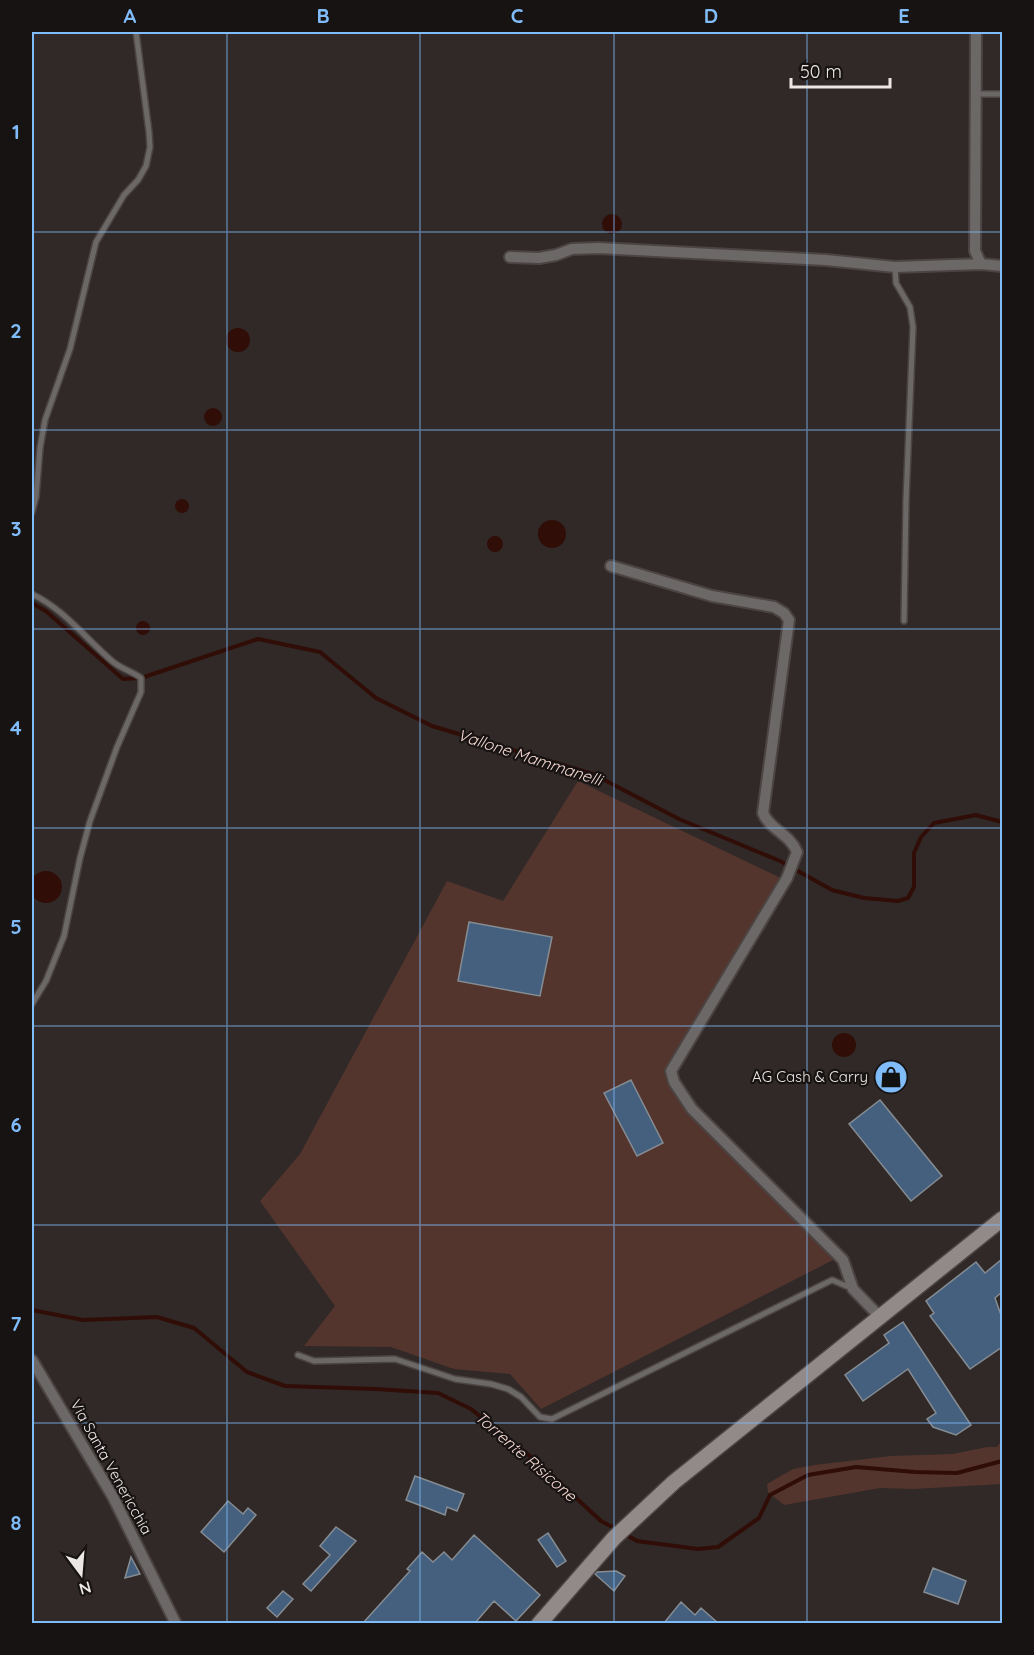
<svg xmlns="http://www.w3.org/2000/svg" width="1034" height="1655" viewBox="0 0 1034 1655" font-family="Quicksand,sans-serif">
  <rect width="100%" height="100%" fill="#312927"/>
  <path fill="#54352e" d="M578,781L783,879L664,1073L691,1113L837,1258L541,1409L510,1374L454,1369L391,1347L304,1346L335,1306L260,1201L300,1154L447,881L503,901Z
    M1002,1440V1484L913,1489L880,1488L784,1505L768,1492L767,1484L793,1469L815,1465L891,1456L953,1454L987,1447H997Z"/>
  <path fill="#300d07" d="M602 224a10 10 0 1 1 20 0a10 10 0 1 1-20 0Z
    M226 340a12 12 0 1 1 24 0a12 12 0 1 1-24 0Z
    M204 417a9 9 0 1 1 18 0a9 9 0 1 1-18 0Z
    M175 506a7 7 0 1 1 14 0a7 7 0 1 1-14 0Z
    M538 534a14 14 0 1 1 28 0a14 14 0 1 1-28 0Z
    M487 544a8 8 0 1 1 16 0a8 8 0 1 1-16 0Z
    M136 628a7 7 0 1 1 14 0a7 7 0 1 1-14 0Z
    M30 887a16 16 0 1 1 32 0a16 16 0 1 1-32 0Z
    M832 1045a12 12 0 1 1 24 0a12 12 0 1 1-24 0Z"/>
  <g fill="none" stroke-linecap="round" stroke-linejoin="round">
    <path stroke="#300d07" stroke-width="4" d="M32,603L47,612L123,679L141,678L258,639L320,652L376,698L432,726L593,774L679,819L780,861L832,890L864,898L898,901L908,898L914,887V853L921,837L934,823L976,815L1002,822
      M32,1310L83,1320L157,1317L194,1328L247,1372L285,1386L376,1389L438,1393L471,1409L536,1461L601,1521L616,1529
      M625,1534L637,1541L698,1549L718,1547L759,1518L770,1495L808,1475L856,1467L915,1472L957,1473L1002,1461"/>
  </g>
  <path fill="#44607e" stroke="#858c92" stroke-width="1.5" d="M469,922L552,937L540,996L458,981Z
    M631,1080L663,1143L637,1156L604,1093Z
    M880,1100L942,1176L911,1201L849,1124Z
    M1002,1259V1292L995,1298L1002,1318V1347L970,1369L930,1316L934,1313L926,1301L976,1262L985,1273Z
    M903,1322L971,1425L956,1435L933,1427L927,1419L936,1413L908,1369L863,1401L845,1375L889,1343L884,1335Z
    M415,1476L464,1494L457,1511L447,1507L445,1515L406,1500Z
    M228,1501L243,1514L248,1508L256,1515L224,1552L201,1532Z
    M336,1527L356,1541L311,1591L303,1584L330,1555L320,1546Z
    M548,1533L566,1561L557,1567L538,1540Z
    M474,1535L540,1595L516,1621L494,1601L475,1623H363L410,1571L407,1569L422,1552L433,1562L444,1552L452,1560Z
    M131,1557L140,1574L125,1578Z
    M933,1568L966,1581L958,1604L924,1592Z
    M616,1571L625,1576L614,1591L595,1574L597,1572Z
    M283,1591L293,1599L277,1617L267,1608Z
    M681,1602L695,1615L701,1608L718,1623H664Z"/>
  <g fill="none" stroke-linecap="round" stroke-linejoin="round">
    <defs>
      <path id="lane" d="M975,94H1002
        M895,267L896,283L910,307L913,327L906,500L904,621
        M32,512L36,497L40,448L45,420L70,349L96,242L124,195L138,180L146,166L150,147L149,132L136,32
        M32,594C65,610 85,638 112,661C121,669 132,671 141,678V692L117,747L90,821L80,858L64,936L46,981L32,1004
        M298,1355L314,1361L395,1359L455,1379L491,1384L508,1389L521,1397L540,1417L552,1419L832,1280L851,1288"/>
      <path id="street" d="M976,32L975,251L981,264L1002,266
        M510,257L539,258L556,255L572,249L598,248L826,260L895,267L981,264
        M611,566L712,596L774,607L784,613L789,620L763,813C770,830 790,834 797,852L787,878L671,1071L674,1082L692,1109L843,1260L853,1289L880,1317
        M32,1360L113,1497L176,1624"/>
      <path id="secondary" d="M539,1624L614,1538L674,1482L1002,1219"/>
    </defs>
    <use href="#lane" stroke="#4b4442" stroke-width="8"/>
    <use href="#street" stroke="#4b4442" stroke-width="14"/>
    <use href="#secondary" stroke="#4b4442" stroke-width="18"/>
    <use href="#lane" stroke="#6c6867" stroke-width="5"/>
    <use href="#street" stroke="#6c6867" stroke-width="10"/>
    <use href="#secondary" stroke="#918a88" stroke-width="15"/>
  </g>
  <path fill="none" stroke="#81bcfa" stroke-width="1.5" stroke-opacity="0.55" d="M227,32V1624M420,32V1624M614,32V1624M807,32V1624M32,232H1002M32,430H1002M32,629H1002M32,828H1002M32,1026H1002M32,1225H1002M32,1423H1002"/>
  <defs>
    <symbol id="shop-disc" viewBox="-11 -11 22 22"><circle r="9.5" fill="#81bcfa" stroke="#161312"/><path d="M-5-2.5h2.3a2.7 3.5 0 0 1 5.4 0H5L5.5 6h-11ZM-1.5-2.5h3a1.5 2.3 0 0 0-3 0Z" fill="#111"/></symbol>
  </defs>
  <g fill-rule="evenodd">
    <use href="#shop-disc" x="872" y="1058" width="38" height="38"/>
  </g>
  <g text-anchor="middle" stroke-width="4.5" stroke-linejoin="round" paint-order="stroke">
    <g font-size="15" fill="#ece7e5" stroke="#161312" text-anchor="end">
      <text x="868" y="1082">AG Cash &amp; Carry</text>
    </g>
    <g font-size="15" fill="#ece7e5" stroke="#161312">
      <text transform="translate(111 1467) rotate(61)" y="5">Via Santa Venericchia</text>
    </g>
    <g font-size="16" font-style="italic" fill="#f5d7d0" stroke="#161312">
      <text transform="translate(530 757) rotate(18)" y="6">Vallone Mammanelli</text>
      <text transform="translate(526 1456) rotate(41)" y="6">Torrente Risicone</text>
    </g>
  </g>
  <rect width="1034" height="1655" fill="none" stroke="#161312" stroke-width="66"/>
  <g transform="translate(81 1574) rotate(164)" stroke="#161312" stroke-width="4.5" paint-order="stroke">
  <path d="M0-4.5L10 22L0 15L-10 22Z" fill="#ece7e5"/>
  <text y="-9" font-size="16" font-weight="bold" text-anchor="middle" fill="#ece7e5">N</text>
  </g>
  <path d="M791 78v9h99v-9" fill="none" stroke="#ece7e5" stroke-width="3"/>
  <text x="800" y="78" font-size="18" fill="#ece7e5" stroke="#161312" stroke-width="4.5" paint-order="stroke">50 m</text>
  <rect x="33" y="33" width="968" height="1589" fill="none" stroke="#81bcfa" stroke-width="2"/>
  <g font-size="20" text-anchor="middle" font-weight="bold" fill="#81bcfa">
    <text x="130" y="23">A</text>
    <text x="323" y="23">B</text>
    <text x="517" y="23">C</text>
    <text x="711" y="23">D</text>
    <text x="904" y="23">E</text>
    <text x="16" y="139">1</text>
    <text x="16" y="338">2</text>
    <text x="16" y="536">3</text>
    <text x="16" y="735">4</text>
    <text x="16" y="934">5</text>
    <text x="16" y="1132">6</text>
    <text x="16" y="1331">7</text>
    <text x="16" y="1530">8</text>
  </g>
</svg>
